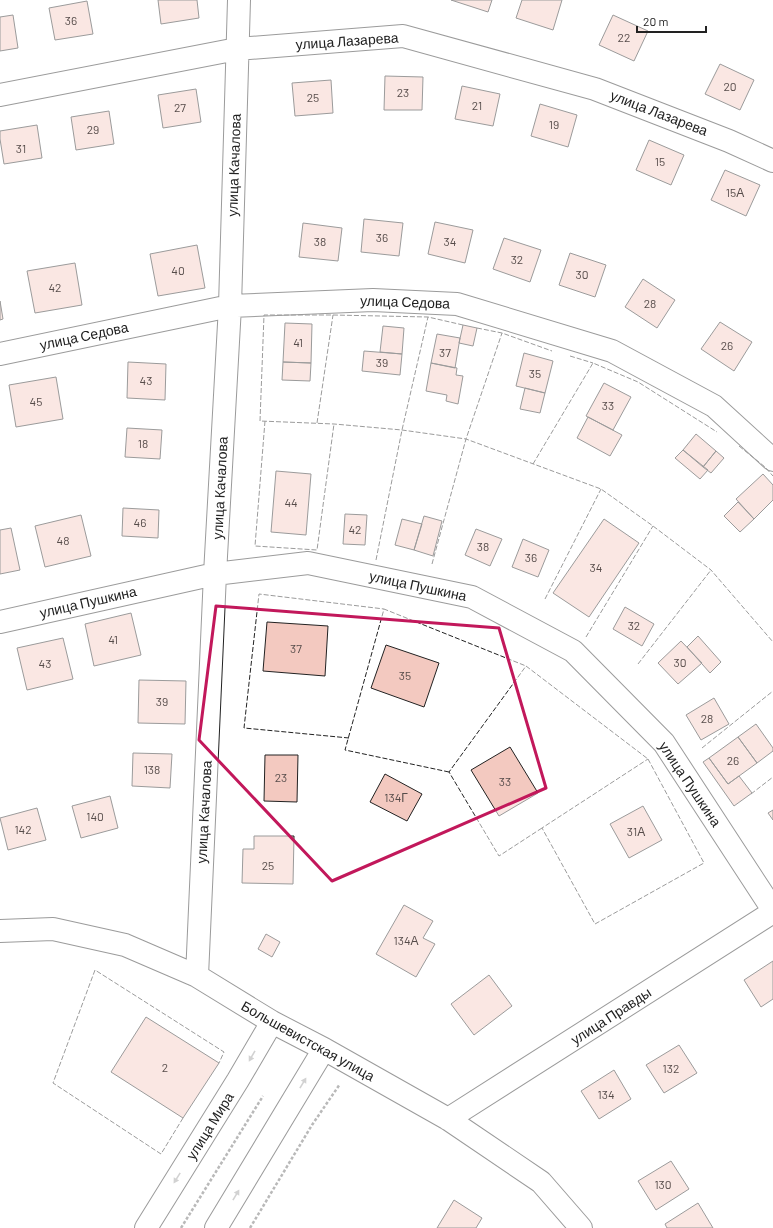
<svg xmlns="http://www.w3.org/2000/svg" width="773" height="1228" viewBox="0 0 773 1228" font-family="Barlow,sans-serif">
  <rect width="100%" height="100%" fill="#fff"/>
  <path fill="#f3c9c0" stroke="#222" d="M158,0H197L199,18L161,24Z
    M451,0H492L488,12Z
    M522,0H562L553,30L516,18Z
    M87,1L93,34L55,40L49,8Z
    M13,15L18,48L0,51V17Z
    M613,15L648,31L634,61L599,45Z
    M720,64L754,80L740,110L705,94Z
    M385,76L423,77L422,110H384Z
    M331,80L333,113L295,116L292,83Z
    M462,86L500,94L493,126L455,119Z
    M196,89L201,122L163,128L158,95Z
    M540,104L577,115L568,147L531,136Z
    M109,111L114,144L76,150L71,117Z
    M37,125L42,158L4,164L0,139V131Z
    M649,140L684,155L671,185L636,170Z
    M725,170L760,185L746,216L711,200Z
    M364,219L403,223L399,256L361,252Z
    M435,222L473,230L465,263L428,254Z
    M303,223L342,228L338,261L299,257Z
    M504,238L541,250L530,282L493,269Z
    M197,245L205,288L158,296L150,254Z
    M570,253L606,265L595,297L559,285Z
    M75,263L82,305L35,313L27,271Z
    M643,279L675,300L657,328L625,307Z
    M0,301L3,319L0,320Z
    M720,322L752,342L734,371L701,349Z
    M285,323L312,324L311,363L283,362Z
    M463,325L477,328L473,346L459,343Z
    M383,326L404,328L402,354L380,352Z
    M437,334L460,338L455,368L431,363Z
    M364,351L402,354L400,375L362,371Z
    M524,353L553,361L545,393L516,386Z
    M128,362L166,364L165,400L127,398Z
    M283,362L311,363L310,381L282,380Z
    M431,363L457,368L456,375L463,376L458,404L446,401L447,395L426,391Z
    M56,377L63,419L16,427L9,385Z
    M604,383L631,397L613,430L586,416Z
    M525,388L545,393L540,413L520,409Z
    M588,417L622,435L610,456L577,438Z
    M127,428L162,430L160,459L125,457Z
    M696,434L716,451L703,467L683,450Z
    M683,450L708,470L700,479L675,458Z
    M716,451L724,458L711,473L703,467Z
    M276,471L311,474L306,535L271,532Z
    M763,474L773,485V500L754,519L736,499Z
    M738,502L754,519L740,532L724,516Z
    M123,508L159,510L158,538L122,536Z
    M345,514L367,515L365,545L343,544Z
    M81,515L91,556L45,567L35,526Z
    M424,516L442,521L433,556L414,550Z
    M402,519L422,524L414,550L395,545Z
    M604,519L639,543L589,617L553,593Z
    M11,528L20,570L0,574V530Z
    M476,529L502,539L490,566L465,555Z
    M523,539L549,550L538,577L512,567Z
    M625,607L654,624L642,646L613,629Z
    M131,613L141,655L94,666L85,624Z
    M267,622L328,626L325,676L263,671Z
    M698,636L721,662L710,673L687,647Z
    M63,638L73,679L27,690L17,648Z
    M681,641L702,663L678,684L658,663Z
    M386,645L439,663L424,707L371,688Z
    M139,680L186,681L185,724L138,723Z
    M714,698L729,724L701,740L686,715Z
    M756,724L773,748V751L757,763L738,737Z
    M738,737L757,763L728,784L709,758Z
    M510,747L538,793L499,816L471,770Z
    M133,753L172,754L170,788L132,786Z
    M265,755H298L297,802L264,801Z
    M709,758L728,784L739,776L752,793L734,806L703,762Z
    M385,774L422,794L407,821L370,802Z
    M110,796L118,828L81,838L72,806Z
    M643,806L662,840L629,858L610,824Z
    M37,808L46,840L8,850L0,818Z
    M773,810V820L768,813Z
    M254,836H294L293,884L242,883L243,849H254Z
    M404,905L433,921L423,938L435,944L416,977L376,954Z
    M266,934L280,942L272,957L258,949Z
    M773,961V999L761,1007L744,980Z
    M489,975L512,1006L474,1035L451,1004Z
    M146,1017L219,1063L183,1118L111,1072Z
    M679,1045L697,1073L664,1093L646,1065Z
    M614,1070L631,1099L599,1119L581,1091Z
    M671,1161L689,1189L656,1210L638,1181Z
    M454,1200L482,1218L476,1228H437Z
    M698,1203L713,1228H667L665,1224Z"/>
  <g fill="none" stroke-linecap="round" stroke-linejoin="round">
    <defs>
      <path id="minor" d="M0,95L237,49L403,36L595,89L729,141L773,161
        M0,354L230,306L373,300L457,304L612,351L714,406L773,460
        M0,622L215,574L308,563L472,597L573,651L664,743L773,910
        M0,931L53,929L125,945L197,976L272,1022L324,1049L448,1119L541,1182L581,1228
        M197,976L215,574L230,306L239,0
        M448,1119L773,912
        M146,1228L238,1080L272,1022
        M216,1228L324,1049"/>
    </defs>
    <use href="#minor" stroke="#222" stroke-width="24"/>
    <path stroke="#646464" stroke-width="2.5" stroke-dasharray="3 2" stroke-linecap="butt" d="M181,1228L263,1096
      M250,1228L312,1125L340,1084"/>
    <use href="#minor" stroke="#fff" stroke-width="22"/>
    <path stroke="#222" stroke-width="1" stroke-dasharray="5 2" stroke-linecap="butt" d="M463,325L428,317L333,315H264L260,421L334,424L402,430L466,439L601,489L653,526L711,570L773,642
      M477,328L502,333L552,351
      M570,356L593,363
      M265,421L255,546L317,550L334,424
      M317,423L333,315
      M739,446L765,467L773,476
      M533,464L593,363L638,382L717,432
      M376,560L402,430L428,317
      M432,564L466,439L502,333
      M545,599L601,489
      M586,637L653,526
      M638,664L711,570
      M349,738L244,728L259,594L384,609
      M702,748L773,691
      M648,759L704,863L595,924L542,828Z
      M449,772L345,750L384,609L526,666
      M751,794L773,777
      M542,828L499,856L449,772L526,666L648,759
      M183,1118L161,1154L53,1083L95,970L224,1052L219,1063"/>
  </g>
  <defs><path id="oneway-solid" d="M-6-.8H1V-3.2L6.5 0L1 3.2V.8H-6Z"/></defs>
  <g fill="#9c9c9c">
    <use href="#oneway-solid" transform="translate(252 1056) rotate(120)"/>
    <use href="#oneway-solid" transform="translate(303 1083) rotate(-59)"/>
    <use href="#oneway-solid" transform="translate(177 1178) rotate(122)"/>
    <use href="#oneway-solid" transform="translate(236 1195) rotate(-59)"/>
  </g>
  <path d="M0 0H773V1228H0ZM216,606L499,628L546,788L332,881L199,740Z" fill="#fff" fill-opacity=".55" fill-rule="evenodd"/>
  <path fill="none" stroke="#c2185b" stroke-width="3" stroke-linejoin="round" d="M216,606L499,628L546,788L332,881L199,740Z"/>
  <g text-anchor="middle" stroke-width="3" stroke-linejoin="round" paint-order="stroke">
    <g font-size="12" fill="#564c4a">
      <text x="71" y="25">36</text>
      <text x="624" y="42">22</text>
      <text x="730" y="91">20</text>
      <text x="403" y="97">23</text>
      <text x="313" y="102">25</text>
      <text x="477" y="110">21</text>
      <text x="180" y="112">27</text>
      <text x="554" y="129">19</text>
      <text x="93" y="134">29</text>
      <text x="21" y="153">31</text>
      <text x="660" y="166">15</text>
      <text x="735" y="197">15А</text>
      <text x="382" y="242">36</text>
      <text x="320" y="246">38</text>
      <text x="450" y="246">34</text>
      <text x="517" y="264">32</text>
      <text x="178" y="275">40</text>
      <text x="582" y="279">30</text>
      <text x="55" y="292">42</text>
      <text x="650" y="308">28</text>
      <text x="298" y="347">41</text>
      <text x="727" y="350">26</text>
      <text x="445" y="357">37</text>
      <text x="382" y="367">39</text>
      <text x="535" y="378">35</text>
      <text x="146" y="385">43</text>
      <text x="36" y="406">45</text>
      <text x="608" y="410">33</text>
      <text x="143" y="448">18</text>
      <text x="291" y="507">44</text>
      <text x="140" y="527">46</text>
      <text x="355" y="534">42</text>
      <text x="63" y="545">48</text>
      <text x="483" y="551">38</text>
      <text x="531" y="562">36</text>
      <text x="596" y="572">34</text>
      <text x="634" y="630">32</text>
      <text x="113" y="644">41</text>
      <text x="296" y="653">37</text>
      <text x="680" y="667">30</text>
      <text x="45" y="668">43</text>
      <text x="405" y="680">35</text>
      <text x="162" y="706">39</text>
      <text x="707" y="723">28</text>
      <text x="733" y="765">26</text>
      <text x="152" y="774">138</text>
      <text x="281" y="782">23</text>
      <text x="505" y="786">33</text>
      <text x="396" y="802">134Г</text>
      <text x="95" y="821">140</text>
      <text x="23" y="834">142</text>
      <text x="636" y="836">31А</text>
      <text x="268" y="870">25</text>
      <text x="406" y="945">134А</text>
      <text x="165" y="1072">2</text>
      <text x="671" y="1073">132</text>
      <text x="606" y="1099">134</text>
      <text x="663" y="1189">130</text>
    </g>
    <g font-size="14" fill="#222" stroke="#fff">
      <text transform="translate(347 41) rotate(-4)" y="5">улица Лазарева</text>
      <text transform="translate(659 113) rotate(21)" y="5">улица Лазарева</text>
      <text transform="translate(234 165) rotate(-88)" y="5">улица Качалова</text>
      <text transform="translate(405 302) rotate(2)" y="5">улица Седова</text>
      <text transform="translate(84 336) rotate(-12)" y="5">улица Седова</text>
      <text transform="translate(220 488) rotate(-87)" y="5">улица Качалова</text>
      <text transform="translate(418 586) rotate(12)" y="5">улица Пушкина</text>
      <text transform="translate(88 602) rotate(-13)" y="5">улица Пушкина</text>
      <text transform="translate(690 784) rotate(56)" y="5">улица Пушкина</text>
      <text transform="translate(204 812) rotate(-87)" y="5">улица Качалова</text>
      <text transform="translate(611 1016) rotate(-33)" y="5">улица Правды</text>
      <text transform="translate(308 1041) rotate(29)" y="5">Большевистская улица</text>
      <text transform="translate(210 1126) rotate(-58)" y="5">улица Мира</text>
    </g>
  </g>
  <path d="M637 26v6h69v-6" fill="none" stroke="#222222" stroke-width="2"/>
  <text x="643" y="26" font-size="12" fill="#222222" stroke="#ffffff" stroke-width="3" paint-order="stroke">20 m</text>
</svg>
